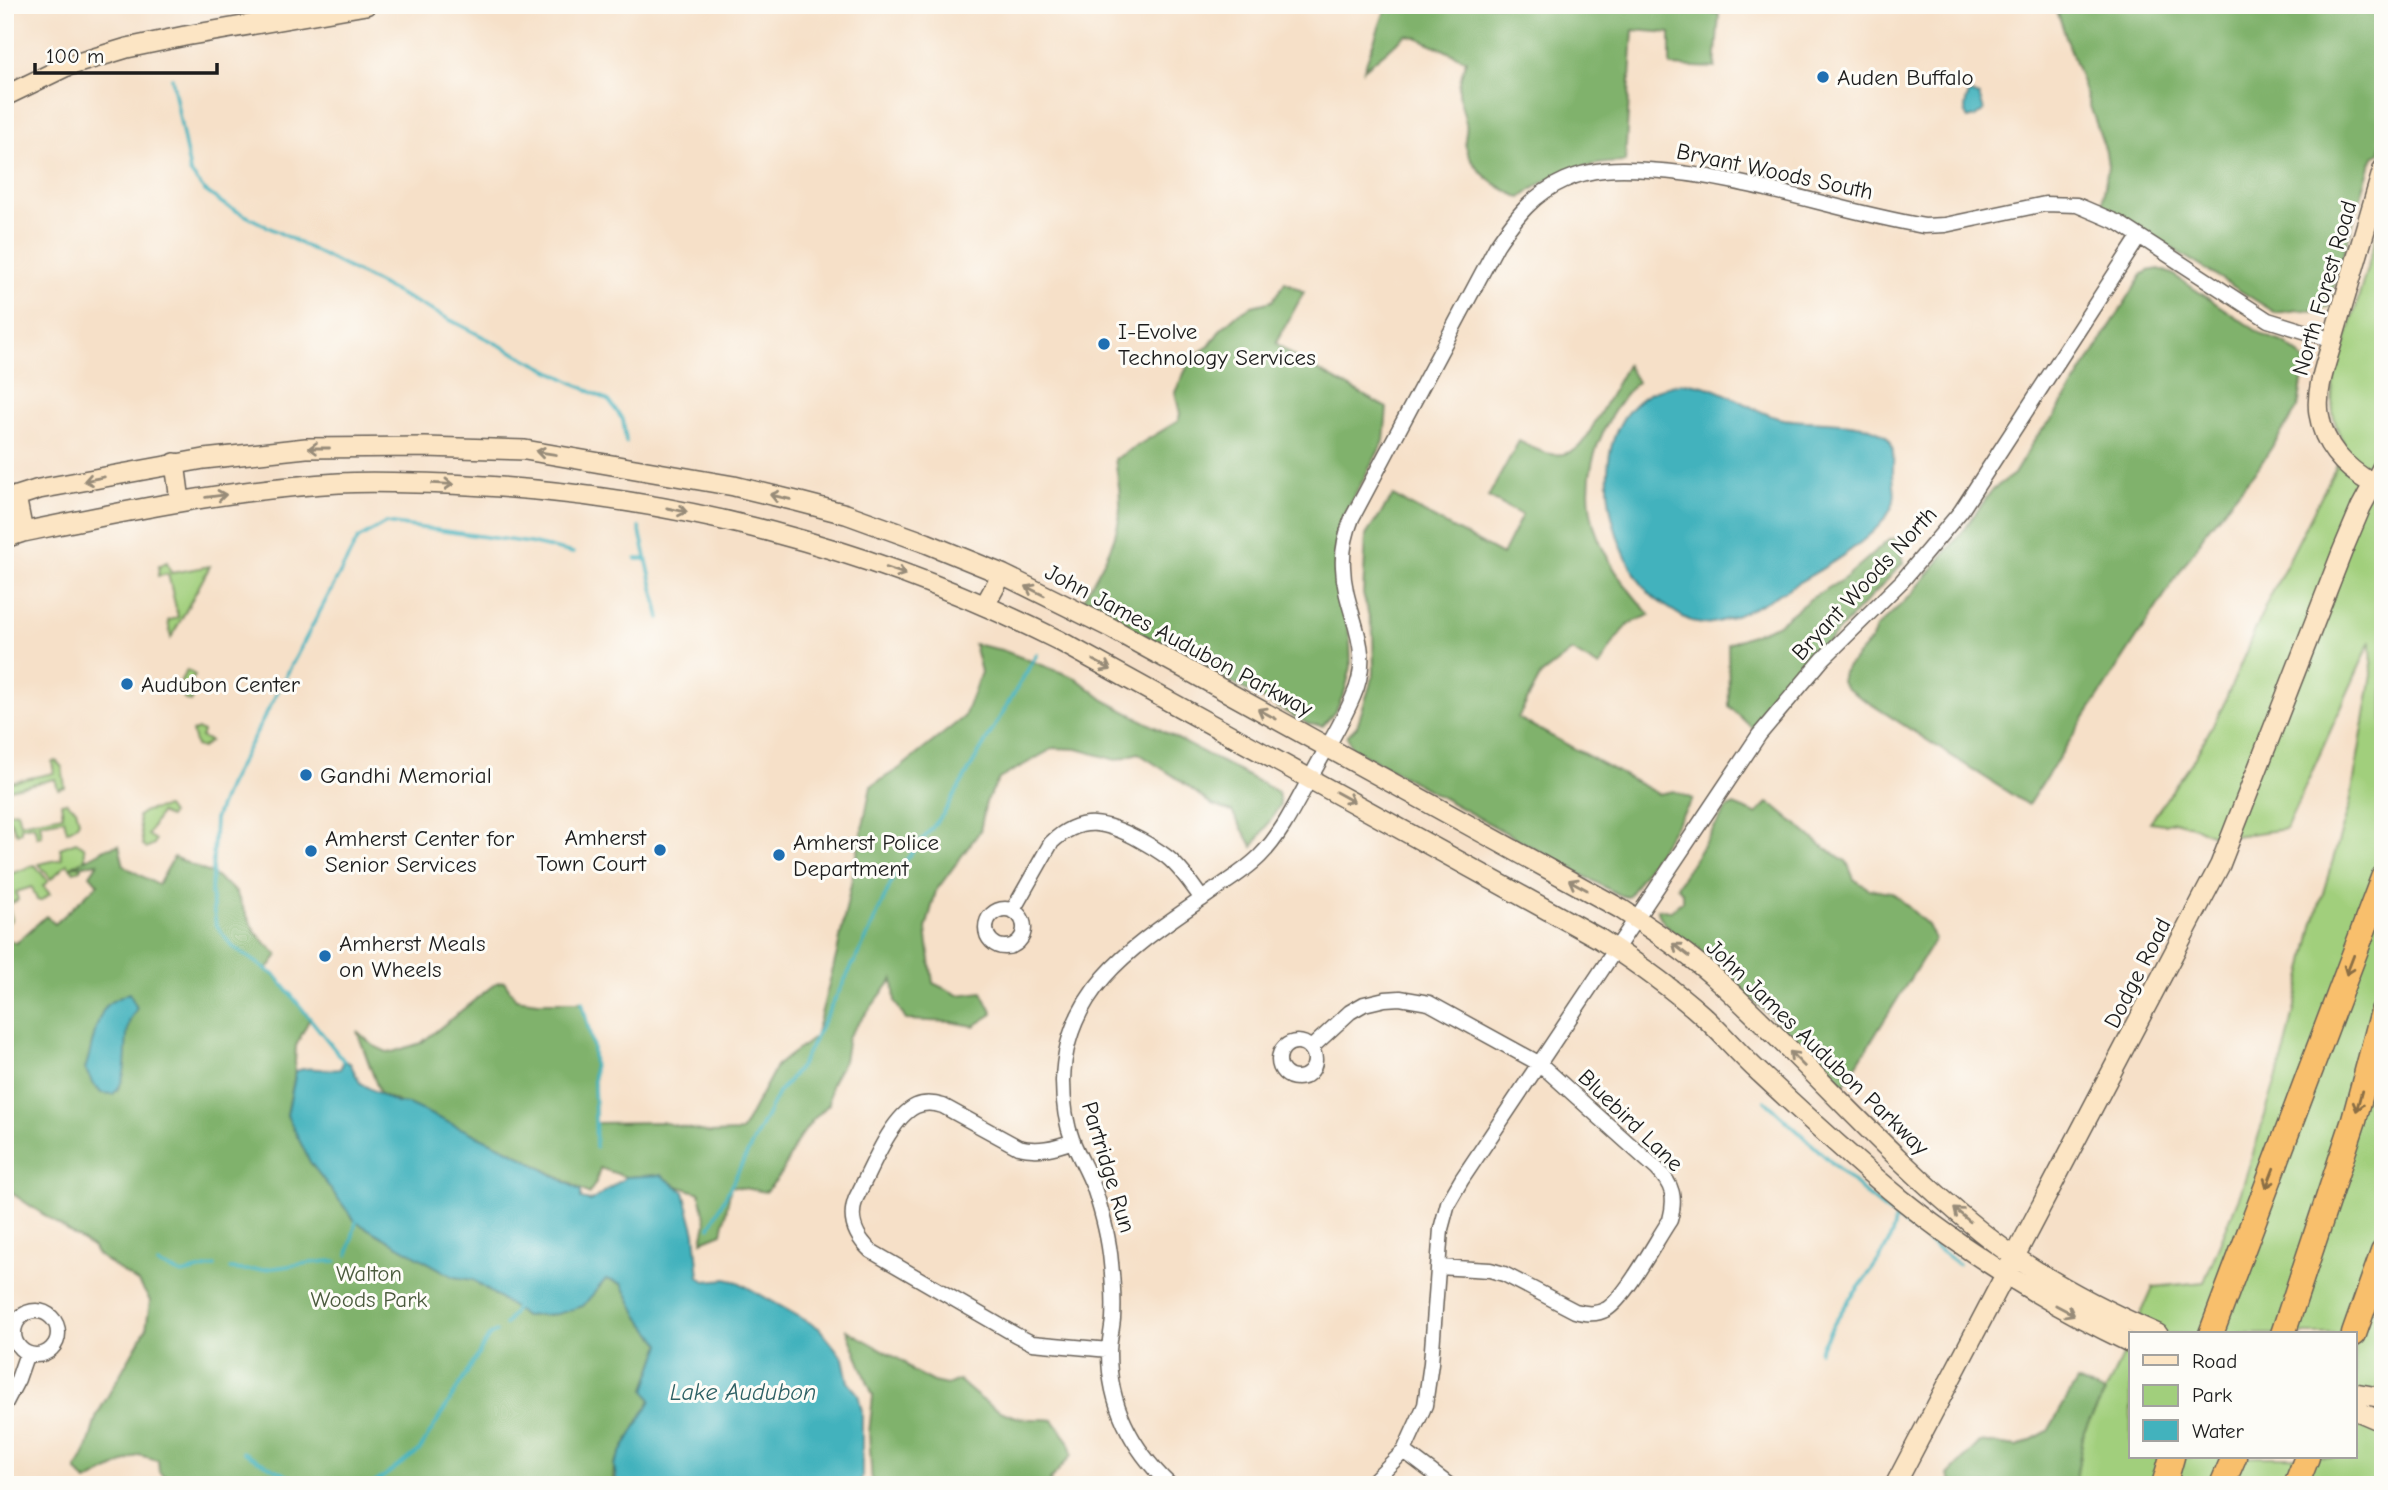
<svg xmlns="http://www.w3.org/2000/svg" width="2388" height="1490" viewBox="0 0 2388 1490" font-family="'Comic Neue',sans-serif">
  <rect width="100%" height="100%" fill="#fdfcf7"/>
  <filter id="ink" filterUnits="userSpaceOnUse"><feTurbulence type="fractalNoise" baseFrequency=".0143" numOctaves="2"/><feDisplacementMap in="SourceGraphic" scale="14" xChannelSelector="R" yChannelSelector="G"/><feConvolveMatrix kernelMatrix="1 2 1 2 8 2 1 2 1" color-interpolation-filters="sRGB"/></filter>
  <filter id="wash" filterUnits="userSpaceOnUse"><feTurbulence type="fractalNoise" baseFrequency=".00686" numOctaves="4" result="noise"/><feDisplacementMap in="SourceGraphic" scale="28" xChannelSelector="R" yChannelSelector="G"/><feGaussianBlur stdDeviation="1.57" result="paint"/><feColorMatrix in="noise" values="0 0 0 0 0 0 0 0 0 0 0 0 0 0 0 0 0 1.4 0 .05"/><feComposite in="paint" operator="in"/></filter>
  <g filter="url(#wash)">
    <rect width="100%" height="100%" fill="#f6e0c8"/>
    <path fill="#a1cf7c" stroke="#5e764c" stroke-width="2" d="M2383,213V1485H2074L2084,1431L2108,1387L2131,1336V1457H2355V1334H2132L2153,1287L2204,1282L2240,1195L2285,1051L2313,926L2350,803L2372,675L2371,641L2286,829L2219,838L2195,827L2174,821L2164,824L2150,822L2194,759L2222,708L2265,607L2346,447C2334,428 2330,408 2333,386Z
      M167,562L171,573L210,566L171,638L168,621L178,617L168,574L158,576L159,566Z
      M187,670L195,675L188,687L196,692L191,702L184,699L181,680Z
      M198,729L203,732L201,737L210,741L202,748L196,746L192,732Z
      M56,761L62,767L65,787L58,789L55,779L5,790V783L54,773L52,762Z
      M66,802L76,809L79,821L76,826L67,831L64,819L40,823L42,836L37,837L34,825L21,827V832L17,834L6,813L17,811L20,823L63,815L61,803Z
      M166,807L171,814L169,817L160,813L148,835L156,840L154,844L146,848L143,845L138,816L145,811Z
      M76,842L84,847C86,858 86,868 74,872L67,864L51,879L39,864L62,859L60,848Z
      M35,865L48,881L43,886L50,894L40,901L37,900L32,887L16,892L18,900L8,905L12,919L7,924L5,923V876Z"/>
    <path fill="#80b26c" stroke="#4e6744" stroke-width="2" d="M1387,5H1675L1719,14L1715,68L1670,66V33L1633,30L1625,162C1585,163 1552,172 1521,198C1497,187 1472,172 1465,144C1464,137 1468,130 1466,123C1458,91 1455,93 1466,60L1416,37L1406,35L1364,69Z
      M2055,5H2383V136L2380,152L2374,157L2370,166L2328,307L2320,311L2298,310L2276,313L2102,205L2108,166L2106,152Z
      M2159,269L2172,274L2263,335L2285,343L2299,354L2305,363L2298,408L2258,468L2209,527L2028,805L1846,688L1841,681L1843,672L1872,639L1876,628L1912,594L1963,531L1992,490L2014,474L2036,437L2054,417L2142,275L2148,271Z
      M1285,282L1304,292L1276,343L1299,360L1387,408L1384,441L1346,512L1338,535L1335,566L1350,639L1351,667L1345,691L1337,709L1323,726L1308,724L1082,601C1098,571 1121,539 1120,503C1120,488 1117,473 1115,459L1178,421L1180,414L1175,392L1192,357L1209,346L1221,329L1239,313L1252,306L1272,301Z
      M1627,365L1637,382C1623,396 1612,412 1604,430C1569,502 1600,560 1650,615L1629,624L1616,639L1599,667L1572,651L1541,675L1518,718L1658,794L1674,791L1693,799L1628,897L1619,895L1352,748L1347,736L1357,726L1374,673L1373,632L1363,594L1366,535L1393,496L1502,555L1522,515L1488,497L1519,441C1542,453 1563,464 1584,442Z
      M1895,538L1898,540L1903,563L1808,663L1752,728L1729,706L1728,644L1777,625L1810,599L1845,578L1889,540Z
      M974,644L1002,650L1076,678L1104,700L1278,792L1280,805L1253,847L1232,812L1212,805L1178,779L1138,753L1116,760L1077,749L1054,748L999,779L986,802L980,831L936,891L926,929L933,983L958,995L982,992L993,1014L974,1026L951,1022L906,1020L895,1002L893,979L848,1037L844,1061L831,1084L829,1104L812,1121L796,1143L782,1173L766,1192L731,1186L722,1233L702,1241L706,1223L700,1193L677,1186L661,1175L626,1177L600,1168L596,1182L589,1194L511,1151L380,1094L357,1031L374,1046L389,1053L421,1043L496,983L504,981L516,999L538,1002H582L593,1047L596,1123L661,1122L709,1133L741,1132L777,1065L815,1037L837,953L871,786L900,768L964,717L981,672Z
      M1768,803L1777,808L1821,845L1847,862L1854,879L1869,889L1892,892L1928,925L1935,939L1842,1088C1796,1041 1749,993 1697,951C1682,939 1662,928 1657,909L1671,911L1682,901V892L1677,886L1726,809L1734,805L1756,814Z
      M119,845L124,866L158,885L174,857L212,874L235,891L255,932L278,955L267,970L276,976L310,1018L296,1046L294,1079L287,1115L311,1163L356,1222L454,1277L473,1279L525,1316L557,1314L583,1306L606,1279L622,1284L639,1317L661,1344L645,1389L651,1400L614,1465L613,1485H214L168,1479L159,1472L158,1460L139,1455L86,1482L76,1470L88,1446L97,1415L146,1329L150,1301L140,1284L96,1254L93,1248L13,1194L9,1187L5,1184V938L16,943L46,916L55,924L98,884L90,875L98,863L71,867L107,848Z
      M847,1330L904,1362L912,1371L933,1382L947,1385L959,1380C977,1397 995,1412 1020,1418C1031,1420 1042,1418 1053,1420L1069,1441L1072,1455L1050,1480L1052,1485H872L869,1433L873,1396Z
      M2077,1381L2105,1393L2084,1431L2075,1485H1952L1948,1475L1980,1442L2018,1447L2048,1431Z"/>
    <path fill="#42b2bd" stroke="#2f676c" stroke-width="2" d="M1970,93L1979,96L1984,110L1975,117L1968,119C1963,113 1965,99 1970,93Z
      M1684,383C1719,384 1745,408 1778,418C1804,425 1882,415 1892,446C1894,453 1893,465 1893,472C1893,485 1898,496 1891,509C1875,539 1826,567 1796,584C1773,598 1731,623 1704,624C1694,624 1683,617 1675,612C1666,606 1656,601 1649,593C1597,535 1580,395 1684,383Z
      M129,993L137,1008C134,1013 130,1018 129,1023C123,1045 131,1079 113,1094L101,1093L92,1082L85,1069C92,1051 95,1017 108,1004C113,1000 123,996 129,993Z
      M344,1061L350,1063L360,1083L396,1103L408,1104L511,1151L581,1191V1199L591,1201L626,1177L661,1175L684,1192L695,1233L699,1277L705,1281L726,1279L738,1282L819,1328L843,1358L848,1382L858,1394L862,1411V1476L859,1485H614L616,1479L614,1465L651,1400L645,1390L661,1344L639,1317L622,1284L606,1279L583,1306L557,1314L525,1316L473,1280L454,1277L356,1222L310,1162L287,1115L296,1071C311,1065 324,1072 340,1069Z"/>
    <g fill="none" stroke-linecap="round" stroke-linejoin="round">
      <path stroke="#42b2bd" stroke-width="3.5" d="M172,78L190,172L204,190L225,205L609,401L623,420L626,442
        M639,527L660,618
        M636,559H646
        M582,1002L593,1047L596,1147
        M344,1061L276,976L232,946L216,925L211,894L215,819L228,786L358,539L386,523L530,543L573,553
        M1765,1101L1869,1197L1895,1217C1895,1249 1858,1285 1841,1312C1833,1325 1826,1338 1819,1351
        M1895,1217L1958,1264
        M710,1227L778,1093L800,1067L868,935L895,874L944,813L1037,654
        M348,1255L356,1222
        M158,1264L182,1274L215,1266
        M230,1269C265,1274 301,1261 336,1261
        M505,1325L516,1309
        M243,1452L305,1485
        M372,1485L419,1451L490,1335L496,1332"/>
    </g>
  </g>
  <g filter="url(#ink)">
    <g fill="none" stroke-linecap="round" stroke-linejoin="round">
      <defs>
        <path id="street" d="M986 928a19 19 0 1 1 38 0a19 19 0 1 1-38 0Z
          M1013,910L1051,843C1081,814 1107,822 1140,840C1149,845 1159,851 1167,857C1181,868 1192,885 1202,899
          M1279 1060a18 18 0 1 1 36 0a18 18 0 1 1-36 0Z
          M1311,1048L1350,1012L1364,1004L1385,999L1400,998L1429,1003L1540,1064L1657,1169C1673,1185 1676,1198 1670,1220C1655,1242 1627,1296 1607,1309C1596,1315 1586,1314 1575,1311L1504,1274L1490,1270L1438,1267
          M1073,1141C1054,1148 1038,1152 1018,1147L943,1106C934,1103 925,1102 916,1106C890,1118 870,1172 856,1198C848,1219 855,1236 871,1251L1016,1335L1032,1343L1109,1350
          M14 1333a22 22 0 1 1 44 0a22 22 0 1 1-44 0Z
          M5,1404L18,1379L27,1353
          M1404,1451L1449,1485
          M1170,1485C1132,1449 1109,1406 1109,1353C1109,1341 1112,1330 1113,1319C1114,1301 1113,1282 1111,1263C1109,1238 1102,1212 1094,1188C1088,1172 1079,1157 1073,1142C1066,1124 1063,1100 1063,1081C1065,983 1144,940 1216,889C1231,879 1247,869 1260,856C1283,833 1298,799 1314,771C1327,747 1342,723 1353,697C1376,646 1344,615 1343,567C1342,550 1346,533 1352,518L1497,245C1516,217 1533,194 1565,180C1592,168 1619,168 1648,170C1743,175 1831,210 1924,226L1945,225L2045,204L2077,205L2119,223L2268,320L2333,340
          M1369,1485L1404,1451L1425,1405L1431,1363L1441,1229L1448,1203L1462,1179L1759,735L1823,659L1902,581L1961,511L2139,237"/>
        <path id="secondary" d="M5,96L65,67L127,48L185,36L366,5
          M175,463L180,501
          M2373,484C2345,468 2324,447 2319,414C2315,388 2328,359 2334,335C2350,279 2367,224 2383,169
          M16,496L23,532
          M5,500L39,489L204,459L306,448L425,447L525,450L734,486L796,501L846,514L926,543L1002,574L1111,628L1621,909C1656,932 1692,956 1723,985C1810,1065 1887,1156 1980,1231C2033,1274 2096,1307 2158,1334
          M5,538L23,532C127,511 232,489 339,483C382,481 425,483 468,485C673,495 874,548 1058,640L1600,939C1635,962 1671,987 1702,1015C1722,1033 1739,1054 1759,1072C1805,1115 1852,1159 1901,1199C1972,1257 2049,1304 2131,1343
          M985,605L1002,574
          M2355,1393L2383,1398
          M2355,1410L2383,1422
          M1895,1485L2220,865L2342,552L2361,507L2383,466"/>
        <path id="highway" d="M2211,1334L2383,878
          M2283,1334L2354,1120L2383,1011
          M2354,1334L2383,1252
          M2164,1485L2172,1457
          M2222,1485L2234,1457
          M2296,1485L2307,1457"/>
      </defs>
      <use href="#street" stroke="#686158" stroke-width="17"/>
      <use href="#secondary" stroke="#686158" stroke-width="22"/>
      <use href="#highway" stroke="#686158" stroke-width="27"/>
      <use href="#street" stroke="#fff" stroke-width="14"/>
      <use href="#secondary" stroke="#fce5c4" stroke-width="19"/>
      <use href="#highway" stroke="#f8bf6c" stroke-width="24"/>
    </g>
    <defs><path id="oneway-shaft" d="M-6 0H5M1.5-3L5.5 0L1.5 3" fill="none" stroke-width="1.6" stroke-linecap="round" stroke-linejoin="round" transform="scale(1.75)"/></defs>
    <g stroke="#978b78">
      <use href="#oneway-shaft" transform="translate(319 448) rotate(-180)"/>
      <use href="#oneway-shaft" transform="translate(546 453) rotate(-171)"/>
      <use href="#oneway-shaft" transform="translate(94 479) rotate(169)"/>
      <use href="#oneway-shaft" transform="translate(443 484) rotate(3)"/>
      <use href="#oneway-shaft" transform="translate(216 496) rotate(-7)"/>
      <use href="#oneway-shaft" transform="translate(780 497) rotate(-167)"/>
      <use href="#oneway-shaft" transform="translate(677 510) rotate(12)"/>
      <use href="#oneway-shaft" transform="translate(896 571) rotate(19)"/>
      <use href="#oneway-shaft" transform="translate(1035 591) rotate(-153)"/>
      <use href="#oneway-shaft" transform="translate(1102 665) rotate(28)"/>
      <use href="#oneway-shaft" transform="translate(1267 714) rotate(-151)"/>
      <use href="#oneway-shaft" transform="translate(1345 797) rotate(29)"/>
      <use href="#oneway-shaft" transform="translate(1578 885) rotate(-151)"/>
      <use href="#oneway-shaft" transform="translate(1681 950) rotate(-142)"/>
      <use href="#oneway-shaft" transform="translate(1797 1059) rotate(-135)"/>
      <use href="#oneway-shaft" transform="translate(1962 1215) rotate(-140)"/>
      <use href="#oneway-shaft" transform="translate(2065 1310) rotate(28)"/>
    </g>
    <g stroke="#8a6e44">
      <use href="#oneway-shaft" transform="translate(2350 965) rotate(111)"/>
      <use href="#oneway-shaft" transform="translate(2359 1101) rotate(105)"/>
      <use href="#oneway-shaft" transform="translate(2270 1178) rotate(111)"/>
    </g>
  </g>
  <g fill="#1f6fb2" stroke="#fdfcf7" stroke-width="2.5">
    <circle cx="1823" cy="77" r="7"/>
    <circle cx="1104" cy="344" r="7"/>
    <circle cx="127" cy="684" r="7"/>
    <circle cx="306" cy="775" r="7"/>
    <circle cx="660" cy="850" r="7"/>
    <circle cx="311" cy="851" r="7"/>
    <circle cx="779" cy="855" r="7"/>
    <circle cx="325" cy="956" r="7"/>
  </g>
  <g text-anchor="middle" stroke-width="6" stroke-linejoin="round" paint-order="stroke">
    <g font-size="23" fill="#1c1c1c" stroke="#fdfcf7" text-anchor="start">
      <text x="1837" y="85">Auden Buffalo</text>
      <text x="1118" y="339">I-Evolve<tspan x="1118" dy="26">Technology Services</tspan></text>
      <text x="141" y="692">Audubon Center</text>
      <text x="320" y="783">Gandhi Memorial</text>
      <text x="646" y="845" text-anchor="end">Amherst<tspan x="646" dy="26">Town Court</tspan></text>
      <text x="325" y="846">Amherst Center for<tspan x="325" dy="26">Senior Services</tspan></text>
      <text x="793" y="850">Amherst Police<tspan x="793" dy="26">Department</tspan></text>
      <text x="339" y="951">Amherst Meals<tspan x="339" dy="26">on Wheels</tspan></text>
    </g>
    <g font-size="23" fill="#1c1c1c" stroke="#fdfcf7">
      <text transform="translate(1775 171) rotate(12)" y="8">Bryant Woods South</text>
      <text transform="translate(2324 288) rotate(-74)" y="8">North Forest Road</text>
      <text transform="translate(1864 583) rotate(-47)" y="8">Bryant Woods North</text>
      <text transform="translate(1179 640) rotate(28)" y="8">John James Audubon Parkway</text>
      <text transform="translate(2137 973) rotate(-63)" y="8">Dodge Road</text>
      <text transform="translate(1818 1047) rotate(44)" y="8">John James Audubon Parkway</text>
      <text transform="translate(1631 1120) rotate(44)" y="8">Bluebird Lane</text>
      <text transform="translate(1109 1167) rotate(73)" y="8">Partridge Run</text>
    </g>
    <g font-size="23" fill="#4b5b3e" stroke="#fdfcf7">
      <text x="369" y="1281">Walton<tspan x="369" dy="26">Woods Park</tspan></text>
    </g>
    <g font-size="24" font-style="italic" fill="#2d6064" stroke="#fdfcf7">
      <text x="743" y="1400">Lake Audubon</text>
    </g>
  </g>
  <rect width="2388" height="1490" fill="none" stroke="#fdfcf7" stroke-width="28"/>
  <rect x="2129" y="1332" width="228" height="126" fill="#fdfcf7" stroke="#a3a29f" stroke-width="2"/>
  <rect x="2143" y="1355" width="35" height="10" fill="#fce5c4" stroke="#a3a29f" stroke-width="2"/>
  <text x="2192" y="1368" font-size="21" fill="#1c1c1c">Road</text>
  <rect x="2143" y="1385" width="35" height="21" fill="#a1cf7c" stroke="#a3a29f" stroke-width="2"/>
  <text x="2192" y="1402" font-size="21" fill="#1c1c1c">Park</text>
  <rect x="2143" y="1420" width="35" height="21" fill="#42b2bd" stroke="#a3a29f" stroke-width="2"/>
  <text x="2192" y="1438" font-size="21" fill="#1c1c1c">Water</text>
  <path d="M35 63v10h182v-10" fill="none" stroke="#1c1c1c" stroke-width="3.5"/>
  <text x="46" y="63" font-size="21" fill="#1c1c1c" stroke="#fdfcf7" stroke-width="5" paint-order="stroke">100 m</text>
</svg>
